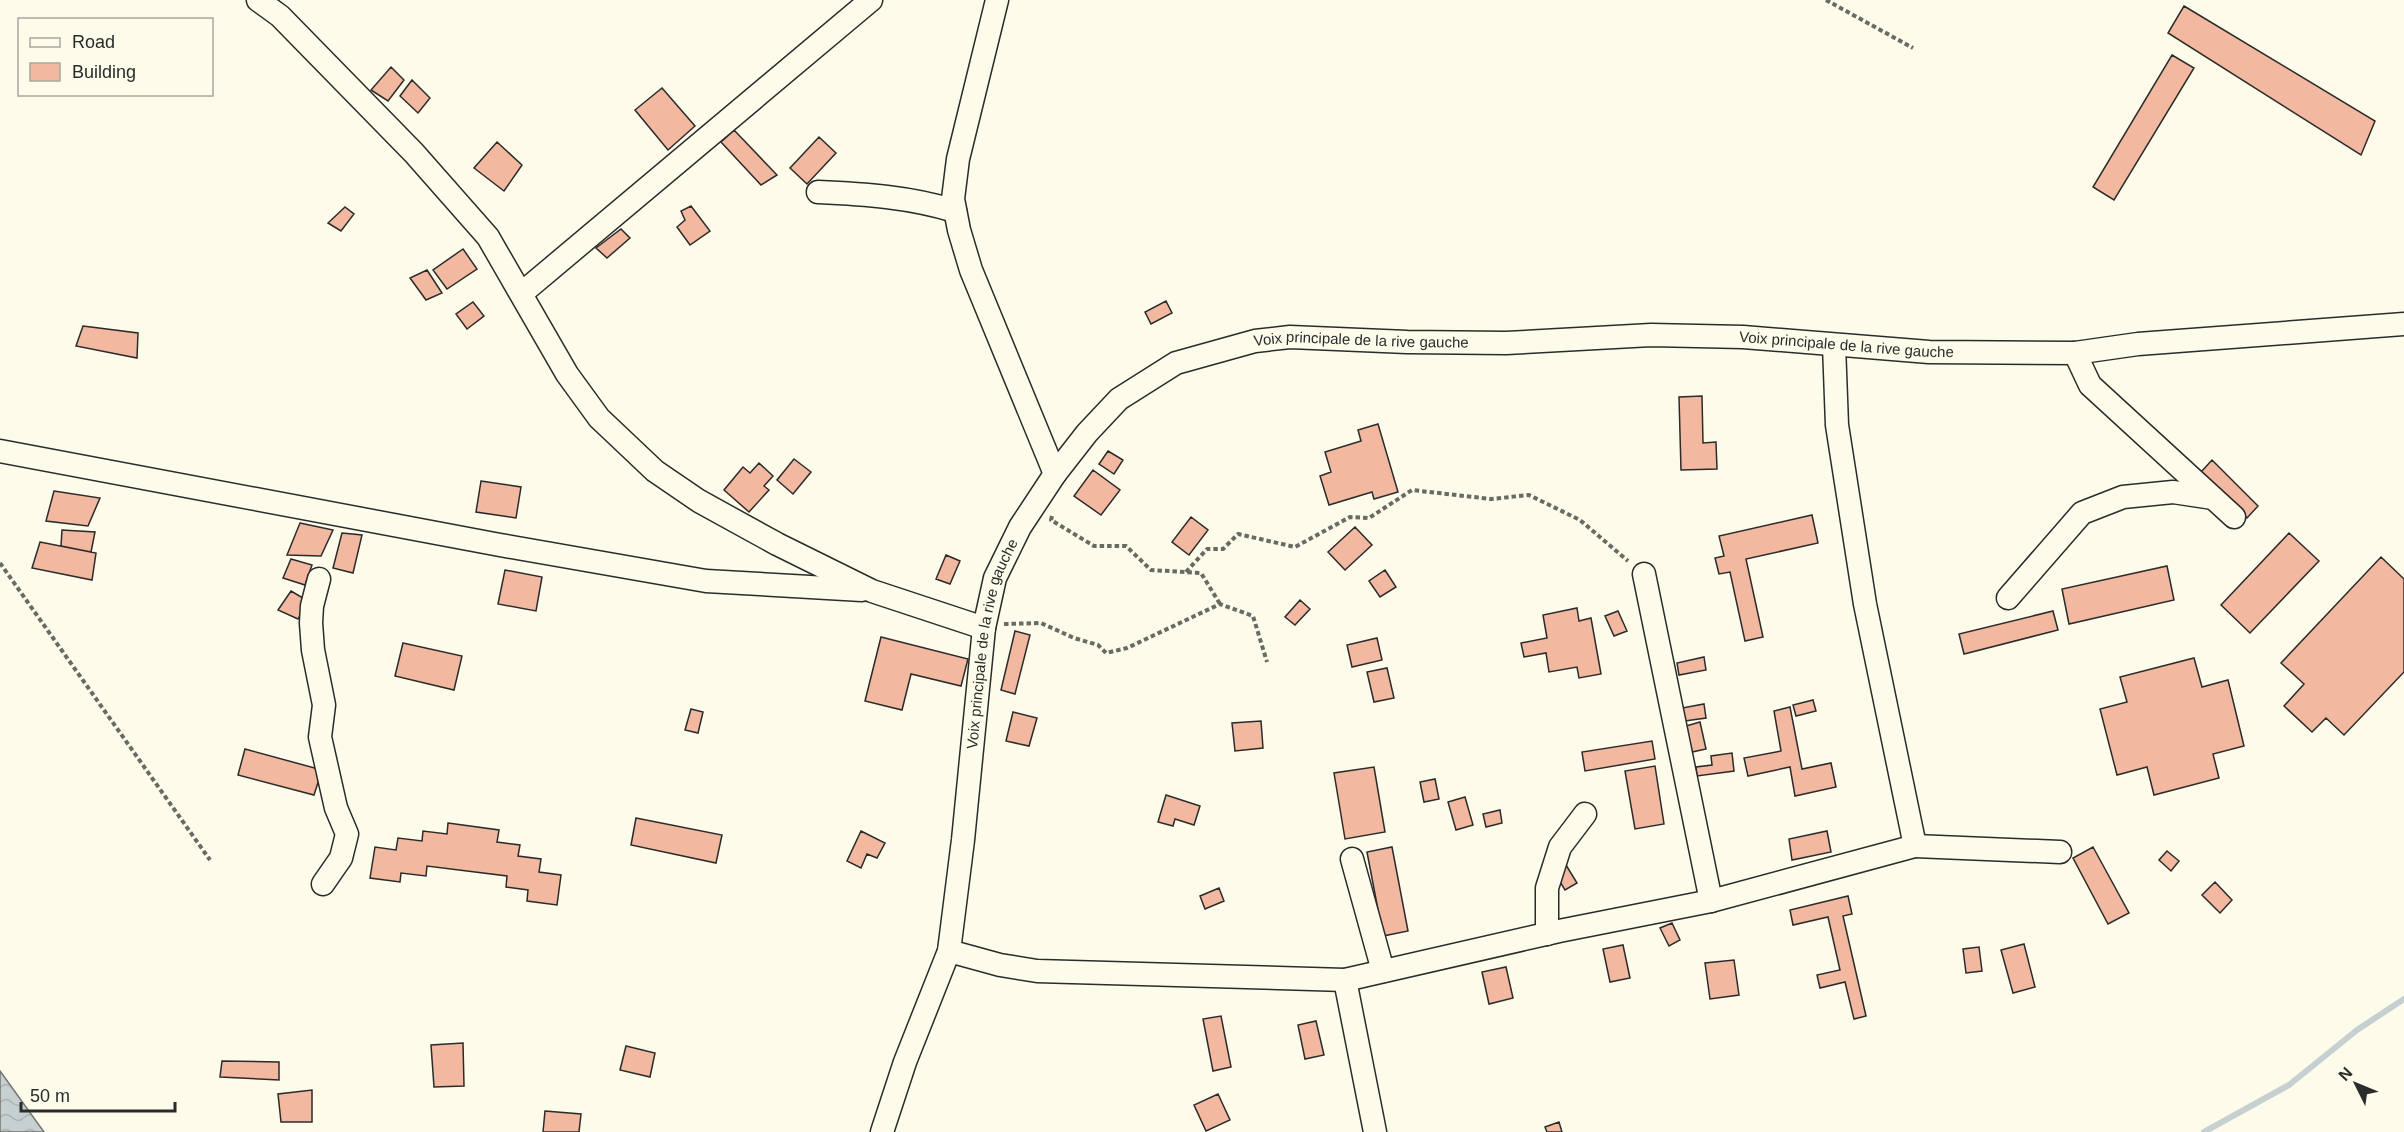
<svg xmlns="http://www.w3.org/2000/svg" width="2404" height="1132" viewBox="0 0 2404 1132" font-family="Arial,sans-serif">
  <defs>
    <pattern id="water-waves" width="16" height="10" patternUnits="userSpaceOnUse" patternTransform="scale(1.5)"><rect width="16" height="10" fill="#c7d0d0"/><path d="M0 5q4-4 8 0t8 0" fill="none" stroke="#abb3b3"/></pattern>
  </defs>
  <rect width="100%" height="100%" fill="#fdfbea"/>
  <path fill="url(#water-waves)" stroke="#74746e" stroke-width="1.5" d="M0,1071L44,1132H0Z"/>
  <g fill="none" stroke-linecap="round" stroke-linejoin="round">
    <path stroke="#c7d0d0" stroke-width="6" d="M2204,1132L2289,1085L2357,1030L2404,999"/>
  </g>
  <path fill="#f2b8a0" stroke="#2b2b2b" stroke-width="1.5" d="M2184,6L2375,121L2361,155L2168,33Z
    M2172,55L2194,68L2114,200L2093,187Z
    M391,67L404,80L388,101L371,90Z
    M412,80L430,98L418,113L400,96Z
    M662,88L695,126L668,150L635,110Z
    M734,130L777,175L761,185L721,142Z
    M819,137L836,153L807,184L790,168Z
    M497,142L522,165L504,191L474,168Z
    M691,206L710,231L690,245L677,227L685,220L681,211Z
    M345,207L354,214L341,231L328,223Z
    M621,229L630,238L607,258L596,248Z
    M463,249L477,269L447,289L433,270Z
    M427,270L442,293L426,300L410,278Z
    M1166,301L1172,313L1151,324L1145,312Z
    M473,302L484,316L467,329L456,314Z
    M83,326L138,333L137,358L76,346Z
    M1702,396L1703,443L1716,442L1717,469L1681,470L1679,397Z
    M1378,424L1398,492L1374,499L1372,492L1329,505L1320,476L1331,472L1325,452L1361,441L1358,430Z
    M1108,451L1123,460L1114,474L1099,464Z
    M794,459L811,472L793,494L777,480Z
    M2212,460L2258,506L2247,518L2201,472Z
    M759,463L773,476L764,486L769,490L749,512L724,490L743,467L750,473Z
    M1093,470L1120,490L1101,515L1074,496Z
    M481,481L521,487L516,518L476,512Z
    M54,491L100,498L88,526L46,521Z
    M1812,515L1818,543L1746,559L1763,637L1745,641L1730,572L1719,574L1715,558L1724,556L1719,536Z
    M1191,517L1208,530L1189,555L1172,542Z
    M300,523L333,530L321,556L287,555Z
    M1355,527L1372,545L1345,570L1328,552Z
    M62,530L95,532L91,552L61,546Z
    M342,533L362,535L353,573L333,568Z
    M2289,533L2319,561L2250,633L2221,605Z
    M40,542L96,553L92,580L32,568Z
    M946,555L960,561L950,584L936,579Z
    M2381,557L2404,579V672L2344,735L2326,718L2312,732L2284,706L2304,684L2281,663Z
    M291,559L312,565L305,585L283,578Z
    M2167,566L2174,600L2069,624L2062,589Z
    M505,570L542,577L536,611L498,604Z
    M1385,570L1396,587L1380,597L1369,581Z
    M291,591L308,601L298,619L278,610Z
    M1300,600L1310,609L1295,625L1285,617Z
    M1577,608L1579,621L1591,618L1601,674L1579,678L1577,667L1549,672L1546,653L1524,657L1521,643L1547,638L1543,615Z
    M1618,611L1627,631L1614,636L1605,616Z
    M2053,611L2058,630L1964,654L1959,634Z
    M1015,631L1030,635L1015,694L1001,690Z
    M881,637L968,659L961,686L911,674L902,710L865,701Z
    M1377,638L1382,660L1352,667L1347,645Z
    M403,643L462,656L454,690L395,676Z
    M1704,657L1706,670L1679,675L1677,663Z
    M2194,658L2202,687L2228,680L2244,746L2213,754L2219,778L2154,795L2147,767L2117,775L2100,709L2127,702L2120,677Z
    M1387,668L1394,698L1374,702L1367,672Z
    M1813,700L1816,711L1796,716L1793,705Z
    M1704,704L1706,718L1685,721L1682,708Z
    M1790,707L1802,769L1831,763L1836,787L1795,796L1790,767L1748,776L1744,758L1781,751L1774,711Z
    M691,709L703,712L698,733L685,730Z
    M1013,712L1037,718L1029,746L1006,741Z
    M1261,721L1263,748L1235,751L1232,723Z
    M1700,722L1706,749L1692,752L1686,726Z
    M1652,741L1655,759L1585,771L1582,752Z
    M245,749L322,770L314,795L238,775Z
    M1732,753L1734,771L1697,776L1696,767L1712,765L1711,756Z
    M1655,766L1664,824L1635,829L1625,771Z
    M1374,767L1385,832L1345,839L1334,773Z
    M1435,779L1439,799L1424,802L1420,782Z
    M1166,795L1200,806L1194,825L1175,819L1173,826L1158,822Z
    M1465,797L1473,825L1456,830L1448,802Z
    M1500,810L1502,823L1486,827L1483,814Z
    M636,818L722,835L716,863L631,845Z
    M448,823L499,830L497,842L520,845L518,856L541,859L539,872L561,875L557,905L527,901L528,890L506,887L507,876L427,866L426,876L401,873L400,882L370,878L375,847L396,850L398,838L422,841L423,831L447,834Z
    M861,831L885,843L877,858L867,854L861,868L847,861Z
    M1827,831L1831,852L1792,860L1789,839Z
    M1392,847L1408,931L1383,936L1367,852Z
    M2093,847L2129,913L2108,924L2073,858Z
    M2167,851L2179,861L2171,871L2159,860Z
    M1566,865L1577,883L1565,890L1554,872Z
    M2215,882L2232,900L2220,913L2202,895Z
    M1219,888L1224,901L1205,909L1200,896Z
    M1848,896L1852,914L1843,916L1866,1016L1854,1019L1845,982L1820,988L1817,975L1840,970L1828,917L1793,925L1790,910Z
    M1672,923L1680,940L1669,946L1660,928Z
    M2024,944L2035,987L2013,993L2001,950Z
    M1623,945L1630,978L1610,982L1603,949Z
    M1979,947L1982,971L1966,973L1963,949Z
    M1734,960L1739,995L1710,999L1705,963Z
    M1506,967L1513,998L1489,1004L1482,972Z
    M1221,1016L1231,1067L1213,1071L1203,1019Z
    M1316,1021L1324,1055L1305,1059L1298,1025Z
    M463,1043L464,1086L434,1087L431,1045Z
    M626,1046L655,1053L650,1077L620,1070Z
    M222,1061L279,1062V1080L220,1077Z
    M312,1090V1122H281L278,1094Z
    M1218,1094L1230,1120L1206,1131L1194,1105Z
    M545,1111L581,1114L579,1132H543Z
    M1559,1122L1562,1132H1547L1545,1127Z"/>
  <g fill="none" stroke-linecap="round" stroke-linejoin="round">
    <defs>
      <g id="minor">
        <path d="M258,0L280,16L414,153L488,237L567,374L599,418L655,471L699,501L777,544L872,591L984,628"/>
        <path d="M997,0L958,159L953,199L959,230L971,270L1055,474"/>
        <path d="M818,192C864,194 910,197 955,211"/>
        <path d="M522,293L871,0"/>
        <path d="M2075,353L2090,385L2234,517"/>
        <path d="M0,451L500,545L706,581L862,590"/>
        <path d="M1644,574L1711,901"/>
        <path d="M319,579L312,606L311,623L313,650L324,705L320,737L336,808L347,834L341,858L323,884"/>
        <path d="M2008,598L2082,513L2123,497L2173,492L2213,498"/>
        <path d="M1915,846L2060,852"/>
        <path d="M1352,859L1383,971"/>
        <path d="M1547,934V888L1560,847L1585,814"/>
        <path d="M949,951L1000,965L1037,971L1345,980L1559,931L1711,901L1915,846L1865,604L1837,425L1834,345"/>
        <path d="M1345,980L1375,1132"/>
        <path id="s1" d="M882,1132L905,1062L949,951L963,840L984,628L995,578L1020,527L1055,474L1087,433L1119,399L1176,363L1255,341L1290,337L1407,342L1506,343L1651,335L1743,337L1929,352L2075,353L2138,344L2404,324"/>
      </g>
    </defs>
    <use href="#minor" stroke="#2b2b2b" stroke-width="25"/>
    <path stroke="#6a6964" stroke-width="4" stroke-dasharray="4.5 3" stroke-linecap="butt" d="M1826,0L1913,48
      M1052,516L1051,520L1094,546H1126L1151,570L1201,573L1220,604
      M0,563L210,860
      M1186,572L1207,549H1223L1238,534L1295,547L1350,517L1369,518L1412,490L1491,499L1529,495L1580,520L1628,561
      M1004,624L1041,623L1074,638L1098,645L1106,653L1127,648L1220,604L1253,616L1267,662"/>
    <use href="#minor" stroke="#fdfbea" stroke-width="22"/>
  </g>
  <g text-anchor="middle" stroke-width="4.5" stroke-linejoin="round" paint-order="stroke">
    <g font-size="15" fill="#2b2b2b" stroke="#fdfbea">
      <text dy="5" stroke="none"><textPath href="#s1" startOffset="1044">Voix principale de la rive gauche</textPath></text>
      <text dy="5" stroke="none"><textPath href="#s1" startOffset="1530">Voix principale de la rive gauche</textPath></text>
      <text dy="5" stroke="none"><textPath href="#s1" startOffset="504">Voix principale de la rive gauche</textPath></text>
    </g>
  </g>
  <rect x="18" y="18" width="195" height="78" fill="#fdfbea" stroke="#a9a89e" stroke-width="1.5"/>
  <rect x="30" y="38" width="30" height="9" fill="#fdfbea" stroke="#a9a89e" stroke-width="1.5"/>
  <text x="72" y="48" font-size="18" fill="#2b2b2b">Road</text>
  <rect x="30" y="63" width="30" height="18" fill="#f2b8a0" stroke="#a9a89e" stroke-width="1.5"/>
  <text x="72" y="78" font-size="18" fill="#2b2b2b">Building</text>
  <g transform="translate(2356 1084) rotate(313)" stroke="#fdfbea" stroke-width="4.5" paint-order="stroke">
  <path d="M0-4.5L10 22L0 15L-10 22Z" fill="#2b2b2b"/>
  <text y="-9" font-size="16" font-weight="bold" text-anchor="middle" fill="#2b2b2b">N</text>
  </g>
  <path d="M21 1102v9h154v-9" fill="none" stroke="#2b2b2b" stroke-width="3"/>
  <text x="30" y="1102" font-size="18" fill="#2b2b2b" stroke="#fdfbea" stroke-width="4.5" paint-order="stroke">50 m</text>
</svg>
